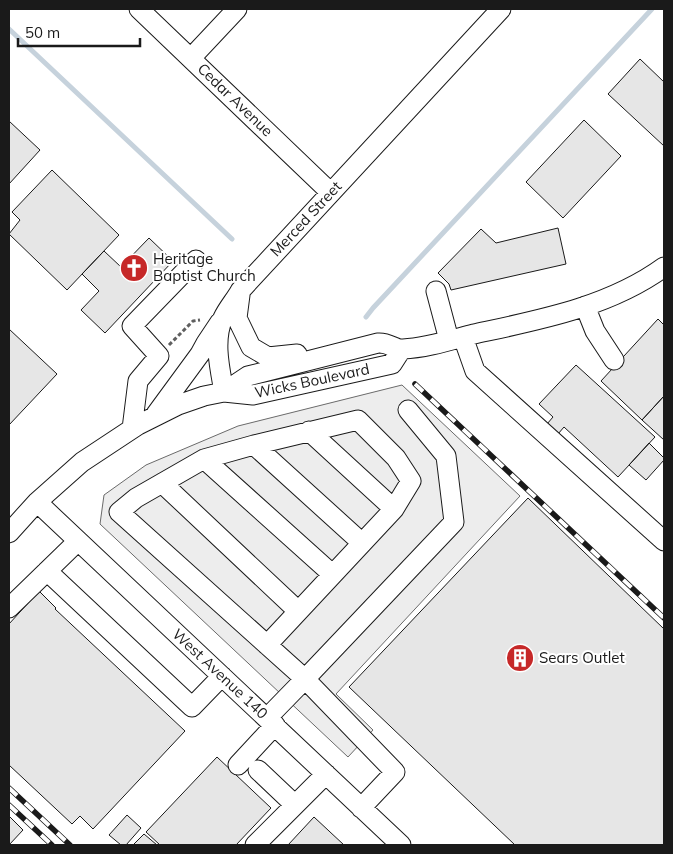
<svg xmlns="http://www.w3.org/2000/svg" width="673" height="854" viewBox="0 0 673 854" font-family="Mulish,sans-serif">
  <rect width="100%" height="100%" fill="#fff"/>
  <path fill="#ededed" stroke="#6a6a6a" d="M402,385L520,496L336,694L373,730L348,757L100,524L104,495L146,465L238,426Z"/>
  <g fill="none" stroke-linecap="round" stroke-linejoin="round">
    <path stroke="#c6d2dc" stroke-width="5" d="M9,29L232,239
      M366,317L373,308L652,9"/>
  </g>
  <path fill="#e6e6e6" stroke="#1a1a1a" d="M640,59L664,82V146L608,94Z
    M584,120L621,156L563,218L526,182Z
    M9,121L40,150L9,184Z
    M52,170L119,235L67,290L9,234L20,220L12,212Z
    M558,228L566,264L451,290L449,284L438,273L481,229L496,243Z
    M149,238L173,261L105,333L81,310L99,291L82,274L104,251L121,267Z
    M658,319L664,325V396L642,420L601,381Z
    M9,329L57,374L9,425Z
    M576,365L655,437L618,477L564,427L558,434L547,424L553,417L539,404Z
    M664,396V440L642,420Z
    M649,443L664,458V460L646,480L629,465Z
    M528,498L664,629V845H515L349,687Z
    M39,591L56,608L55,609L185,731L93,829L80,816L72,824L9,765V624Z
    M217,757L271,808L236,845H160L146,832Z
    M127,815L141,828L126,845H121L109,835Z
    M9,816L23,830L9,845Z
    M314,817L344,845H288Z
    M144,834L157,845H133Z"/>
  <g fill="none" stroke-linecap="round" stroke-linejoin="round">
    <defs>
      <path id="minor" d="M139,9L330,192
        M191,58L237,9
        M436,291L449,340
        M240,295L237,318L251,347L268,357L297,354
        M585,306L595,331L614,360
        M463,337L475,371L664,541
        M224,392C220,369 213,341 223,318C227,309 235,300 240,291L501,9
        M224,392L248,376L378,343C389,342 395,350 403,349C427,348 451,340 474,334C539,320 609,307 664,267
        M156,414L200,354L206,343L220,322
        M132,429L138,381L159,356L132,326L196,260
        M309,431L394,509
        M254,445L362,543
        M204,459L332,574
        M162,483L298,611
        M37,502L401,845
        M9,533L37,502L82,462L138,425L178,405L204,396L224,392L253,395L392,364L401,350
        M47,571L192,707L222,676
        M9,608L78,541
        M267,645L394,509L411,481L396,458L358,420L254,445L204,459L136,498L119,512L305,679L454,522L446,456L408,410
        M267,718L305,679L395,772L361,808
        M238,765L275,725
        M258,770L295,805
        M255,845L326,774"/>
    </defs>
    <use href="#minor" stroke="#1a1a1a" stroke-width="21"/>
    <path stroke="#5f5f5f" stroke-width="3" stroke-dasharray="4 2.5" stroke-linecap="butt" d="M169,345L193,321L200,320"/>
    <use href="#minor" stroke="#fff" stroke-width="19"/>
    <defs>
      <path id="rail" d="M415,384L664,618
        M9,788L70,845
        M9,805L52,845"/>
    </defs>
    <use href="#rail" stroke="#1a1a1a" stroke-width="5.5"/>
    <use href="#rail" stroke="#fff" stroke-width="4" stroke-dasharray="11" stroke-linecap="butt"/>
  </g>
  <defs>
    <symbol id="church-disc" viewBox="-11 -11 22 22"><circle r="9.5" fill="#c62828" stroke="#fff"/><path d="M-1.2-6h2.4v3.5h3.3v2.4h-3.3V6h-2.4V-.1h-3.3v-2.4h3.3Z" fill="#fff"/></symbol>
    <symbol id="building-disc" viewBox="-11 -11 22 22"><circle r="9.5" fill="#c62828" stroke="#fff"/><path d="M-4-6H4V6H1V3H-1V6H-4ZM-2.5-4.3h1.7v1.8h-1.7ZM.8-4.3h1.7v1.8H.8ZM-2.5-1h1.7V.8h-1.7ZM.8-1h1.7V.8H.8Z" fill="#fff"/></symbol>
  </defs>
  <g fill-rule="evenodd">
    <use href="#church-disc" x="118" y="252" width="32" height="32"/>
    <use href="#building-disc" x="504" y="642" width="32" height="32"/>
  </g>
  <g text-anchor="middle" stroke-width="4" stroke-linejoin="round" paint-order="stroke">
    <g font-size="15" fill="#1a1a1a" stroke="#fff">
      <text transform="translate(235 100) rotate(44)" y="5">Cedar Avenue</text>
      <text transform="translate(306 219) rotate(-47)" y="5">Merced Street</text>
      <text transform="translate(312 381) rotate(-12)" y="5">Wicks Boulevard</text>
      <text transform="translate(220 674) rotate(43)" y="5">West Avenue 140</text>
    </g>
    <g font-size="15" fill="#1a1a1a" stroke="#fff" text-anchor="start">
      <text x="153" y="264">Heritage<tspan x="153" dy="17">Baptist Church</tspan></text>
      <text x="539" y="663">Sears Outlet</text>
    </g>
  </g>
  <rect width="673" height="854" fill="none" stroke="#1a1a1a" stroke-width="20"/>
  <path d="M18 38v8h122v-8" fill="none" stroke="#1a1a1a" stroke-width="2.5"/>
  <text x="25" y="38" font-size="15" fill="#1a1a1a" stroke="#ffffff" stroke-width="4" paint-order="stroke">50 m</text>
</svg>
